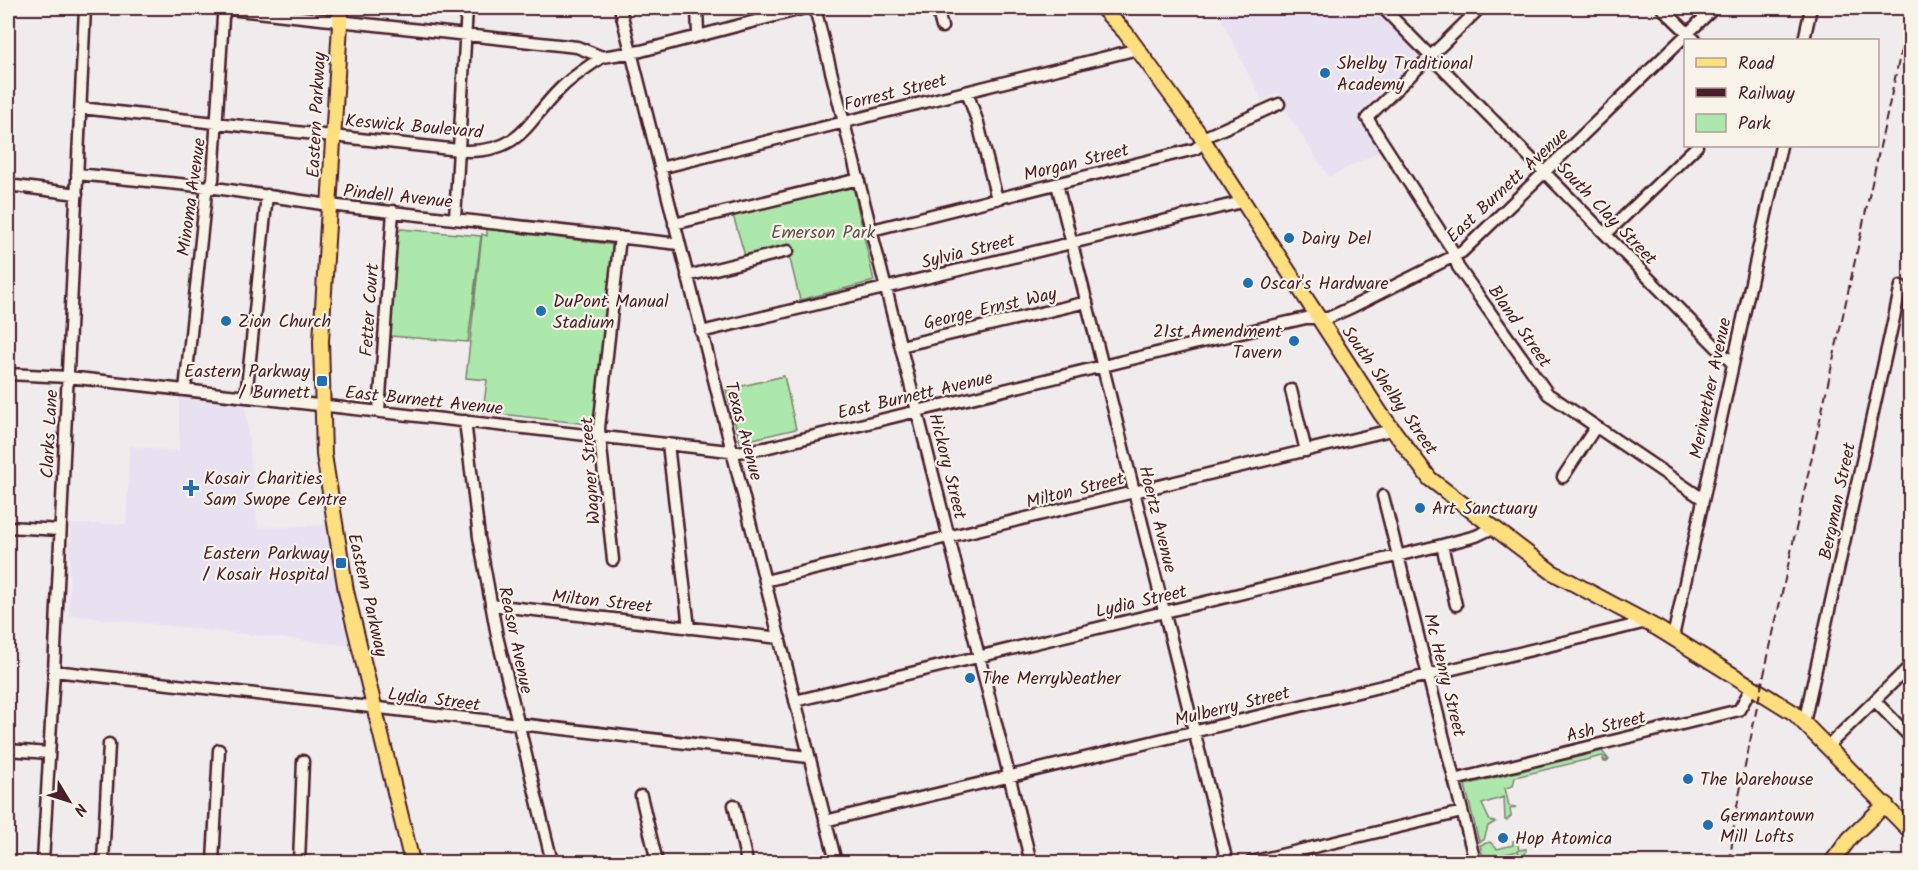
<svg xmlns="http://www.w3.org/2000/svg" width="1918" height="870" viewBox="0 0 1918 870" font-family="Kalam,sans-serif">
  <rect width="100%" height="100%" fill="#f0ebec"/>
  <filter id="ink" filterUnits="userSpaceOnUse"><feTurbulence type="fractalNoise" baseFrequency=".0167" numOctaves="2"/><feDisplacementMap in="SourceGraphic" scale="12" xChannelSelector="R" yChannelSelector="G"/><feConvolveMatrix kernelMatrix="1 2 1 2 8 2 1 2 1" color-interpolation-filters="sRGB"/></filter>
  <g filter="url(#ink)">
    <path fill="#e8e1f1" d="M1216,8H1379L1423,53L1359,114L1383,150L1329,177L1285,110L1278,93L1262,101Z
      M179,396L245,405L258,528L328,525L355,646L69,615L70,524H126L130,446L179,451Z"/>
    <path fill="#ace7ac" stroke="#7b836c" stroke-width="1.5" d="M852,182L874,281L800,300L787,247L746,259L732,212Z
      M401,229L481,236L468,342L390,336L397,233Z
      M487,229L616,245L596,425L483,412L487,380L466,378L482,234L487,236Z
      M784,376L796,429L740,442L726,390Z
      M1602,751L1609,760L1607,762H1604L1603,759L1607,761L1608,759L1602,756L1515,777L1513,786L1505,788L1509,806L1516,807L1510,809L1511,816L1507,820H1505L1504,797L1482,804L1490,821L1495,822L1488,826L1484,840L1479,842L1465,785Z
      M1513,841H1517L1519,850L1526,849L1525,856L1520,857L1518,851L1494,857L1495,862L1484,861L1480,845L1490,842L1497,849L1513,845Z"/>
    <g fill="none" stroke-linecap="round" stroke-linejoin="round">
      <defs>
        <path id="minor" d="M219,8L577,47L602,57L641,51L805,8
          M620,8L836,862
          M697,8L698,34
          M815,8L1031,862
          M937,8L942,27
          M1383,8L1733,364
          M1480,8L1367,118L1451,248L1458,267L1548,394L1703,499
          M1662,8L1695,40
          M1804,40L1811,8
          M967,92L978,123L997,199
          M81,108L468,151C523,151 527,121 561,88C573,76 588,67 602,57
          M660,168L1138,49
          M77,174L209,187L329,205L679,244
          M1057,184L1227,862
          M8,185L77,194
          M455,219L467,8
          M674,224L859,179
          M872,230L1195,149L1204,142L1207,136L1279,104
          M1606,234L1697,146
          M687,276L788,251
          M701,332L1242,202
          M901,346L1087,302
          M8,374L68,377L738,452L765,448L1206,341L1306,318H1328L1350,308L1462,252L1714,8
          M185,390L206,193L213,180L223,17L227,8
          M1291,390L1306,451
          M246,397L267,195
          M379,411L393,211
          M465,421L479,537L497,636L552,862
          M668,444L689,628
          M1563,477L1595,428
          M1383,496L1475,862
          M8,527L60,530
          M1442,545L1456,605
          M613,560L599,428L620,237
          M765,581L1391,430
          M491,605L780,638
          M1673,637L1781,146
          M54,671L809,757
          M795,701L1442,545L1476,536L1493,528
          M1875,701L1910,737
          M1804,723L1901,286
          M1828,746L1910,666
          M8,750L49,753
          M1454,780L1739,710L1752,687
          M641,796L657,862
          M734,805L747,862
          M825,821L1647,622
          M43,862L54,671L85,8
          M103,862L109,744
          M213,862L219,750
          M299,862L303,761
          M1251,862L1462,812"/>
        <path id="major" d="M341,8L321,341L324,455L346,591L412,862
          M1102,8L1125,32L1198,132L1381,414L1430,479L1552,572L1657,628L1794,713L1910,831
          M1832,862L1850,838L1886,804"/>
      </defs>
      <use href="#minor" stroke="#4a1f2b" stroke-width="15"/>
      <use href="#major" stroke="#4a1f2b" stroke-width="18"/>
      <use href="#minor" stroke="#f7f3e8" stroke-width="10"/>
      <use href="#major" stroke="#fddf80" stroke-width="14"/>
      <path stroke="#4a1f2b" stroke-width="2" stroke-dasharray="9 4.5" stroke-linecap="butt" d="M1730,862L1735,816L1758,702L1910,10"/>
    </g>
  </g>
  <g fill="#1f6fb2" stroke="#f7f3e8" stroke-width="2">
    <circle cx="1325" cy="73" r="6"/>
    <circle cx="1289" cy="238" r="6"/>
    <circle cx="1248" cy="283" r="6"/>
    <circle cx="541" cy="311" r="6"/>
    <circle cx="226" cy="321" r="6"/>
    <circle cx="1294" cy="341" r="6"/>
    <rect x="316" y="375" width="12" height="12" rx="3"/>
    <path d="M188 479h6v6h6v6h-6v6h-6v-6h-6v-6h6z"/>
    <circle cx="1420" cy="508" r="6"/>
    <rect x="335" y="557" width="12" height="12" rx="3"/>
    <circle cx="970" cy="678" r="6"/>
    <circle cx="1688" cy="779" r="6"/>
    <circle cx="1708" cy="825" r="6"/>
    <circle cx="1503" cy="838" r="6"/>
  </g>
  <g text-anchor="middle" stroke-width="4.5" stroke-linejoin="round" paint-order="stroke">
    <g font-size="18" fill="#4a1f2b" stroke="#f7f3e8" text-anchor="start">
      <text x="1337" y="69">Shelby Traditional<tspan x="1337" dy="21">Academy</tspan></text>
      <text x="1301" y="244">Dairy Del</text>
      <text x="1260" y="289">Oscar's Hardware</text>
      <text x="553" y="307">DuPont Manual<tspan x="553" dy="21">Stadium</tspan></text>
      <text x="238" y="327">Zion Church</text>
      <text x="1282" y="337" text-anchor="end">21st Amendment<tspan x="1282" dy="21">Tavern</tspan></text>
      <text x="310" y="377" text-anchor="end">Eastern Parkway<tspan x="310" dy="21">/ Burnett</tspan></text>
      <text x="204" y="484">Kosair Charities<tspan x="204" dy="21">Sam Swope Centre</tspan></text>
      <text x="1432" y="514">Art Sanctuary</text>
      <text x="329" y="559" text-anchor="end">Eastern Parkway<tspan x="329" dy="21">/ Kosair Hospital</tspan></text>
      <text x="982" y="684">The MerryWeather</text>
      <text x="1700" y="785">The Warehouse</text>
      <text x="1720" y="821">Germantown<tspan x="1720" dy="21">Mill Lofts</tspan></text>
      <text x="1515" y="844">Hop Atomica</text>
    </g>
    <g font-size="18" fill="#4a1f2b" stroke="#f7f3e8">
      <text transform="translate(895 92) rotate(-14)" y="6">Forrest Street</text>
      <text transform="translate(316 115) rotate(-87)" y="6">Eastern Parkway</text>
      <text transform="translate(414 126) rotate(5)" y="6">Keswick Boulevard</text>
      <text transform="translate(1076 162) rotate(-14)" y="6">Morgan Street</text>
      <text transform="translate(1507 185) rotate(-43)" y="6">East Burnett Avenue</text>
      <text transform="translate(398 196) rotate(6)" y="6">Pindell Avenue</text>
      <text transform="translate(191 197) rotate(-82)" y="6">Minoma Avenue</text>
      <text transform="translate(1607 213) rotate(46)" y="6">South Clay Street</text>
      <text transform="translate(968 251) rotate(-14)" y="6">Sylvia Street</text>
      <text transform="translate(990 308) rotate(-13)" y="6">George Ernst Way</text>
      <text transform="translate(369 310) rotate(-86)" y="6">Fetter Court</text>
      <text transform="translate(1520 326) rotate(55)" y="6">Bland Street</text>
      <text transform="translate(1710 388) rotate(-78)" y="6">Meriwether Avenue</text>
      <text transform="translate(1390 390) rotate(55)" y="6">South Shelby Street</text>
      <text transform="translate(915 395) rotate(-13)" y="6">East Burnett Avenue</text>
      <text transform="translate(424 400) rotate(6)" y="6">East Burnett Avenue</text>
      <text transform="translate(744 431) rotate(75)" y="6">Texas Avenue</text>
      <text transform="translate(49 434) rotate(-87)" y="6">Clarks Lane</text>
      <text transform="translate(948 466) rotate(76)" y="6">Hickory Street</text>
      <text transform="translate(590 471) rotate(-94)" y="6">Wagner Street</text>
      <text transform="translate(1075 490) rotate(-14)" y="6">Milton Street</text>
      <text transform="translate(1837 501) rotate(-78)" y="6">Bergman Street</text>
      <text transform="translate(1158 519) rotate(76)" y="6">Hoertz Avenue</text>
      <text transform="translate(368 595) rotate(77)" y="6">Eastern Parkway</text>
      <text transform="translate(602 601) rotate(6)" y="6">Milton Street</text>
      <text transform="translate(1141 601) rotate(-13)" y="6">Lydia Street</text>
      <text transform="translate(516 640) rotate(78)" y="6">Reasor Avenue</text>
      <text transform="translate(1445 675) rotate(76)" y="6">Mc Henry Street</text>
      <text transform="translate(434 699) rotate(7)" y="6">Lydia Street</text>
      <text transform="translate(1232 706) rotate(-14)" y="6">Mulberry Street</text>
      <text transform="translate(1606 726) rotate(-14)" y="6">Ash Street</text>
    </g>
    <g font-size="18" fill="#62514b" stroke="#f7f3e8">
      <text x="823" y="238">Emerson Park</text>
    </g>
  </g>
  <rect width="1918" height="870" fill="none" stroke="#f7f3e8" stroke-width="30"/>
  <rect x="15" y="15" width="1888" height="840" fill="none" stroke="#4a1f2b" stroke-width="2" filter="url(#ink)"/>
  <rect x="1684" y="39" width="195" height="108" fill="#f7f3e8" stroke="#b29e9c" stroke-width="1.5"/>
  <rect x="1696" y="58" width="30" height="9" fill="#fddf80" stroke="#b29e9c" stroke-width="1.5"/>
  <text x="1738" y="69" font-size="18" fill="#4a1f2b">Road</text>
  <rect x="1696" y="88" width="30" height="9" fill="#4a1f2b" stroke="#b29e9c" stroke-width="1.5"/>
  <text x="1738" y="99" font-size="18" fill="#4a1f2b">Railway</text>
  <rect x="1696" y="114" width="30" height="18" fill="#ace7ac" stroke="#b29e9c" stroke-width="1.5"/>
  <text x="1738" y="129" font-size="18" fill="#4a1f2b">Park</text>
  <g transform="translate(69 801) rotate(128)" stroke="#f7f3e8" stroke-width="4.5" paint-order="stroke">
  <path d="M0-4.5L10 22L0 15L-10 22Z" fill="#4a1f2b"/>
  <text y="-9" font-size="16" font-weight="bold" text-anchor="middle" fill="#4a1f2b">N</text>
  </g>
</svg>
